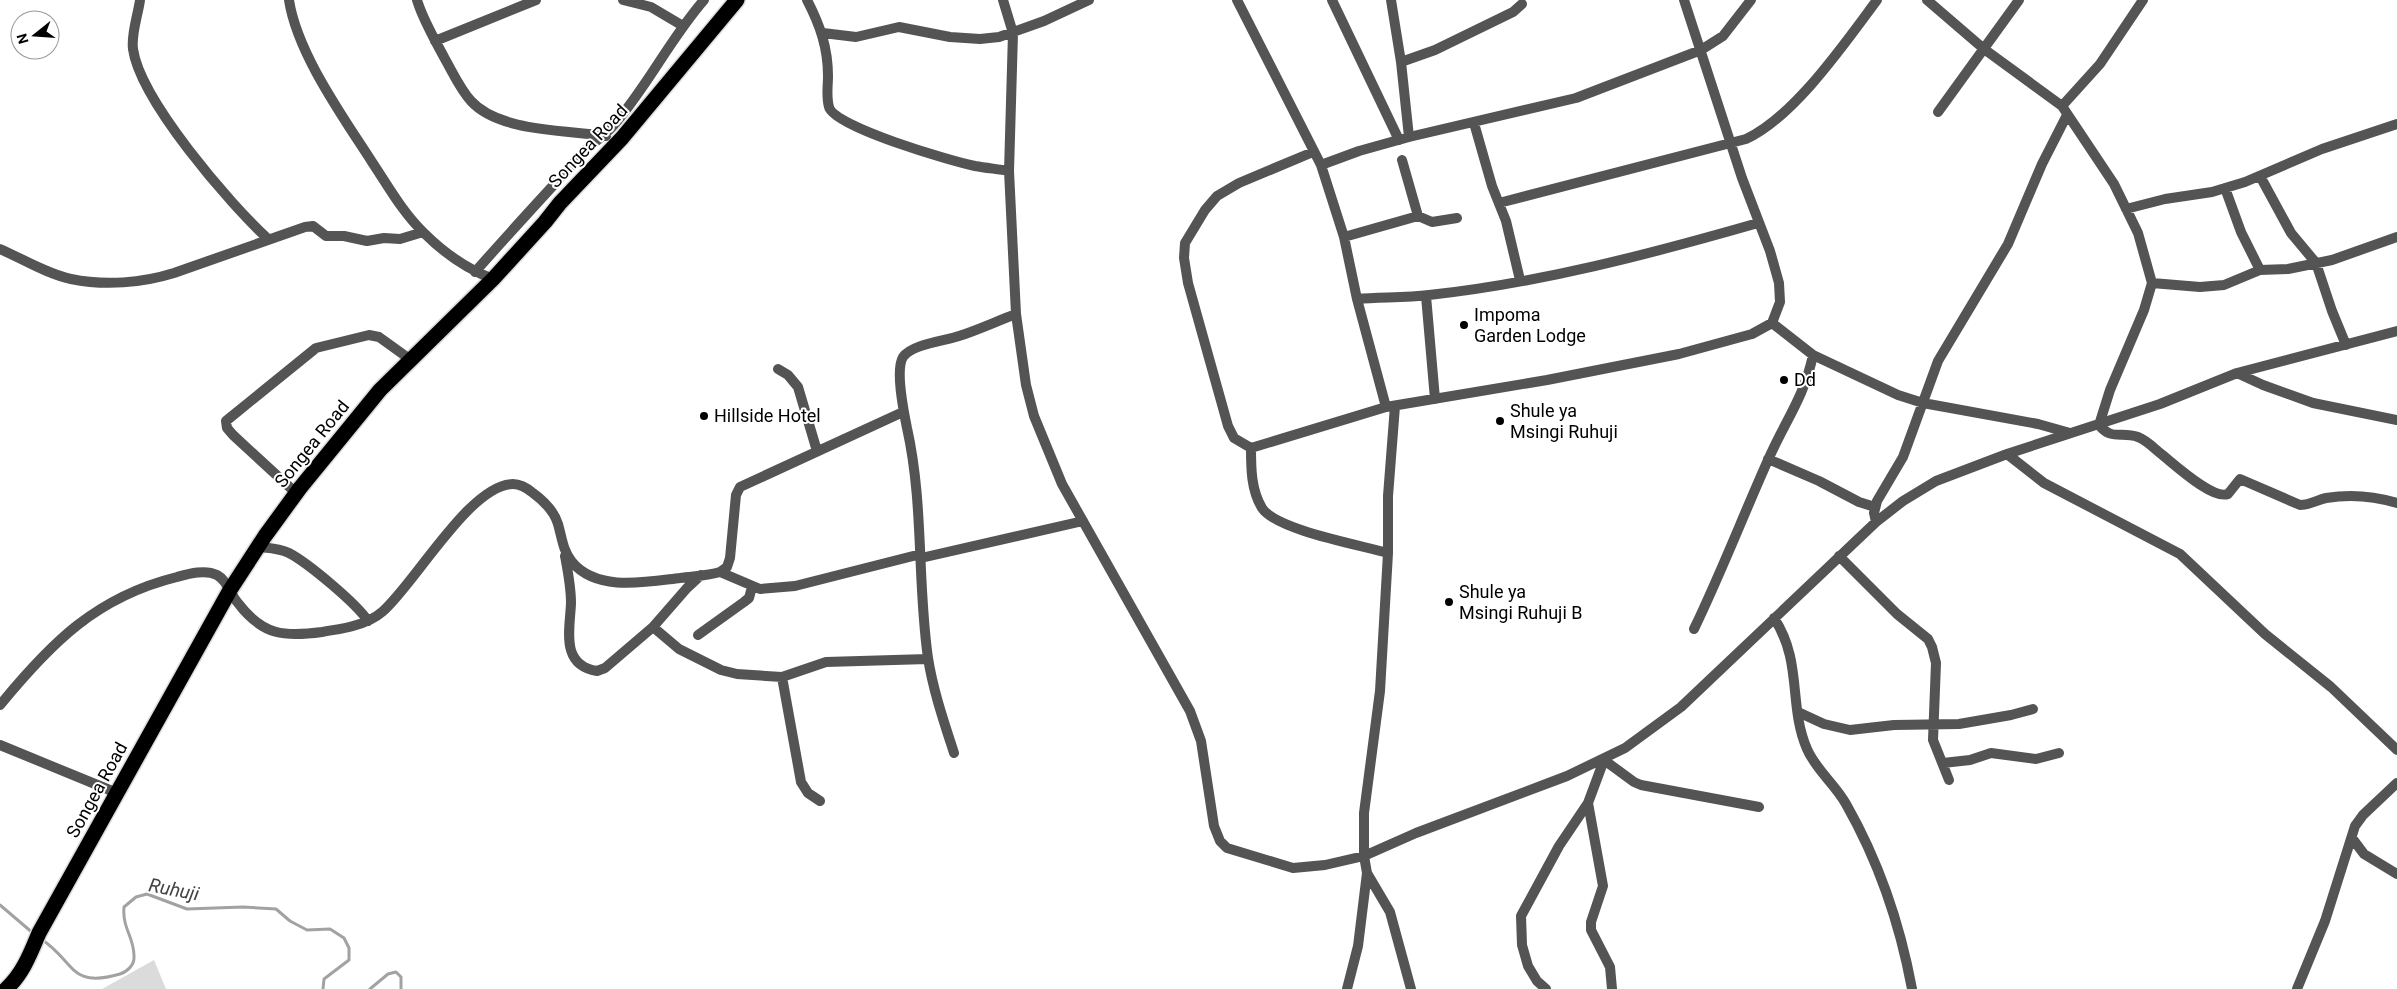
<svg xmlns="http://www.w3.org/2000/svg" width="2397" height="989" viewBox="0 0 2397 989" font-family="Roboto,sans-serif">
  <rect width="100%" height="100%" fill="#fff"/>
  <path fill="#dbdbdb" d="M154,960L166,989H102Z"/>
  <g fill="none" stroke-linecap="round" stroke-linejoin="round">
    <path stroke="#a2a2a2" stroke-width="3" d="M0,905L34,934
      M41,939C75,961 69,989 120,974C127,972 134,965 134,958C135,938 122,929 124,907L136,897L147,894L187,909L243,907L276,909L290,921L307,930L330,929L344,938L349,948V960L324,979L323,989
      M370,989L388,974L396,972L401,977V989"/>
    <defs>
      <path id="highway" d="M6,989C23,974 31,952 39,933L230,590L265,536L300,488L380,390L493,279L545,222L560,203L622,138L737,0"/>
    </defs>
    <use href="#highway" stroke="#dbdbdb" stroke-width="18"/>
    <path stroke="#545454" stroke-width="10" d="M140,0C138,15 131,34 133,49C140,100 230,204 268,239
      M289,0C297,53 343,117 372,162C388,186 403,213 424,233C444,253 467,269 493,279
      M417,0C423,20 435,40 445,59C453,73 460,89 471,101C499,132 567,130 606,136
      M623,0L651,7L683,26
      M807,0C820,25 828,48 828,76C828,87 826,96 829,107C834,127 951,161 975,166C986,168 997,169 1009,171
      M1003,0L1013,33L1009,171L1016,314L1026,385L1034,416L1062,484L1190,711L1201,741L1214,826L1220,841L1227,848L1293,868L1325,865L1364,856L1416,833L1567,776L1625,748L1681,707L1876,522L1903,501L1936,481L2007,454L2160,404L2237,373L2397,331
      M1237,0L1321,165L1344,237L1357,299L1386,407
      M1332,0L1399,140
      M1391,0L1401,62L1409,137
      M1927,0L1984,49L2062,106L2114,184L2138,233L2152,283L2144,310L2110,390L2099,425C2112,441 2121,431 2138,437C2146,440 2153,447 2160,453C2173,463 2212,500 2228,494L2240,479L2300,505C2310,505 2317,500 2326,498C2350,494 2374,496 2397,503
      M823,33L856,37L899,27L950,37L980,39L999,37L1044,21L1089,0
      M435,41L536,0
      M1401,62L1435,50L1513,12L1522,4
      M2062,106L2100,64L2143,0
      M1938,112L2019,0
      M1474,123L1492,186L1506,221L1520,280
      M1313,152L1239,183L1217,196L1205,210L1185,243L1184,258L1188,283L1228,426L1234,438L1251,448L1386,407L1547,380L1679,354L1752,334L1772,323L1780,302L1779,283L1770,251L1742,178L1684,0
      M1402,160L1418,216
      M1321,165L1359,151L1409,137L1576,98L1701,50L1723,36L1751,0
      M2260,176L2291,233L2316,263L2332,311L2346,345
      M2225,188L2241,232L2260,270
      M1499,203L1746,139C1794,117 1845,43 1877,0
      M2126,209L2165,199L2212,192L2245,182L2322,149L2397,124
      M1344,237L1418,216L1432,222L1457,218
      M0,249C23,259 47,274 71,279C105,286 142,283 174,273L305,227L313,226L326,236H344L367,241L384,238L400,239L423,232
      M475,272C511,231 548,191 585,151C593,142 605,136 613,126C647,87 670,39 704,0
      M2152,283L2200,287L2224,285L2260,270L2288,269L2332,260L2397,237
      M1426,296L1435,399
      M1357,299C1381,297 1405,298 1429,295C1540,283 1650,254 1758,223
      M1772,323L1813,355L1898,395L1923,403L2038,424L2070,433
      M778,369L788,375L798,387L817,451
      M2237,373L2263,385L2313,403L2397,420
      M1251,448C1251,468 1251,490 1262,508C1276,530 1360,545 1388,553
      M2007,454L2044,483L2180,554L2265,634L2331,687L2397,750
      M1768,459L1819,481L1859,502L1875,507
      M296,493L233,435L227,428L226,421L316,348L369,335L379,337L411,360
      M1876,522L1874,513L1877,501L1903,457L1938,361L2008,244L2042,164L2067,115
      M259,547C269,548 279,548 289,553C308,563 356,603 368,621
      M565,556C568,572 571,587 571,603C570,629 560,665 597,671L605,668L653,627L687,588L701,575
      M1839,556L1897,614L1928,639L1932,647L1936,663L1933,740L1949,780
      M921,558L1083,521
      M720,572L760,589L795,586L921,554
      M1774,618C1803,662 1788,705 1807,749C1816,770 1835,784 1846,804C1879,862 1900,924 1912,989
      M653,627L679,649L721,670L737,674L782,677L826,662L928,659
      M1694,629C1721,573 1743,516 1768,460C1785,421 1804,398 1813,355
      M698,635L744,602L749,598L752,587
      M782,677L801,782L808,793L820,801
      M0,705C51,643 96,597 177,577C188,574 205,569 217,575C228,581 230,594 238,603C263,636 285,637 322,632C332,630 343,629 353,626C364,623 374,619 382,612C414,585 470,484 513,484C520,484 527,488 533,493C544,501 554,511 558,524C562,538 563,551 572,562C597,592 646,582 680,578C693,576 707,576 720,572L727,567L730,558L736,495L740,487L903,412
      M1798,712L1824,724L1850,730L1894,725L1959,724L2011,715L2033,709
      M0,745L117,793
      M954,753C944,722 933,690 928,658C917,581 924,504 907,428C904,413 895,370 903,357C912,344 945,341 959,336C978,330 997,321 1016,314
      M1943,763L1970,760L1991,753L2036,759L2059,753
      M2352,838L2364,854L2397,874
      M1367,873L1390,912L1411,989
      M1347,989L1358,946L1367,873L1364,856V813L1380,691L1388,553V496L1395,406
      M1546,989L1537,981L1528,966L1522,945L1521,916L1559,846L1588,803
      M1612,989L1610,967L1591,930V922L1603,886L1588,803L1604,760L1634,782L1641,785L1759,807
      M2297,989L2325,921L2355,826L2363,815L2397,783"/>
    <use href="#highway" stroke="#000" stroke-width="15"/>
  </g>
  <g fill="#000" stroke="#fff" stroke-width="2">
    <circle cx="1464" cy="325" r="5"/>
    <circle cx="1784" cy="380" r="5"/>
    <circle cx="704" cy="416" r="5"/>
    <circle cx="1500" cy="421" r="5"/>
    <circle cx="1449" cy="602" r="5"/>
  </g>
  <g text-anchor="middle" stroke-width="4" stroke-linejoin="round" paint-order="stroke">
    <g font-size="18" fill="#000" stroke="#fff">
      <text transform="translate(588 146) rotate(-47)" y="6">Songea Road</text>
      <text transform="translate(312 444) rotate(-51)" y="6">Songea Road</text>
      <text transform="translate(97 790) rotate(-61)" y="6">Songea Road</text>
    </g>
    <g font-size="18" fill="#000" stroke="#fff" text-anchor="start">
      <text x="1474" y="321">Impoma<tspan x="1474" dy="21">Garden Lodge</tspan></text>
      <text x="1794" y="386">Dd</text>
      <text x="1510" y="417">Shule ya<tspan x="1510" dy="21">Msingi Ruhuji</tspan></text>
      <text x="714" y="422">Hillside Hotel</text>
      <text x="1459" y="598">Shule ya<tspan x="1459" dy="21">Msingi Ruhuji B</tspan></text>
    </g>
    <g font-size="19" font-style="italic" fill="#434343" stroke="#fff">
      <text transform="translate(174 889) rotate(11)" y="7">Ruhuji</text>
    </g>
  </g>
  <g transform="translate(35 35) rotate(253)"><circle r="24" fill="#ffffff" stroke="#999999"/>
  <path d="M0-4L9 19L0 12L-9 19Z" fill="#000000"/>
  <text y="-8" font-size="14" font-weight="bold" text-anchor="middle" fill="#000000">N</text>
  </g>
</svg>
